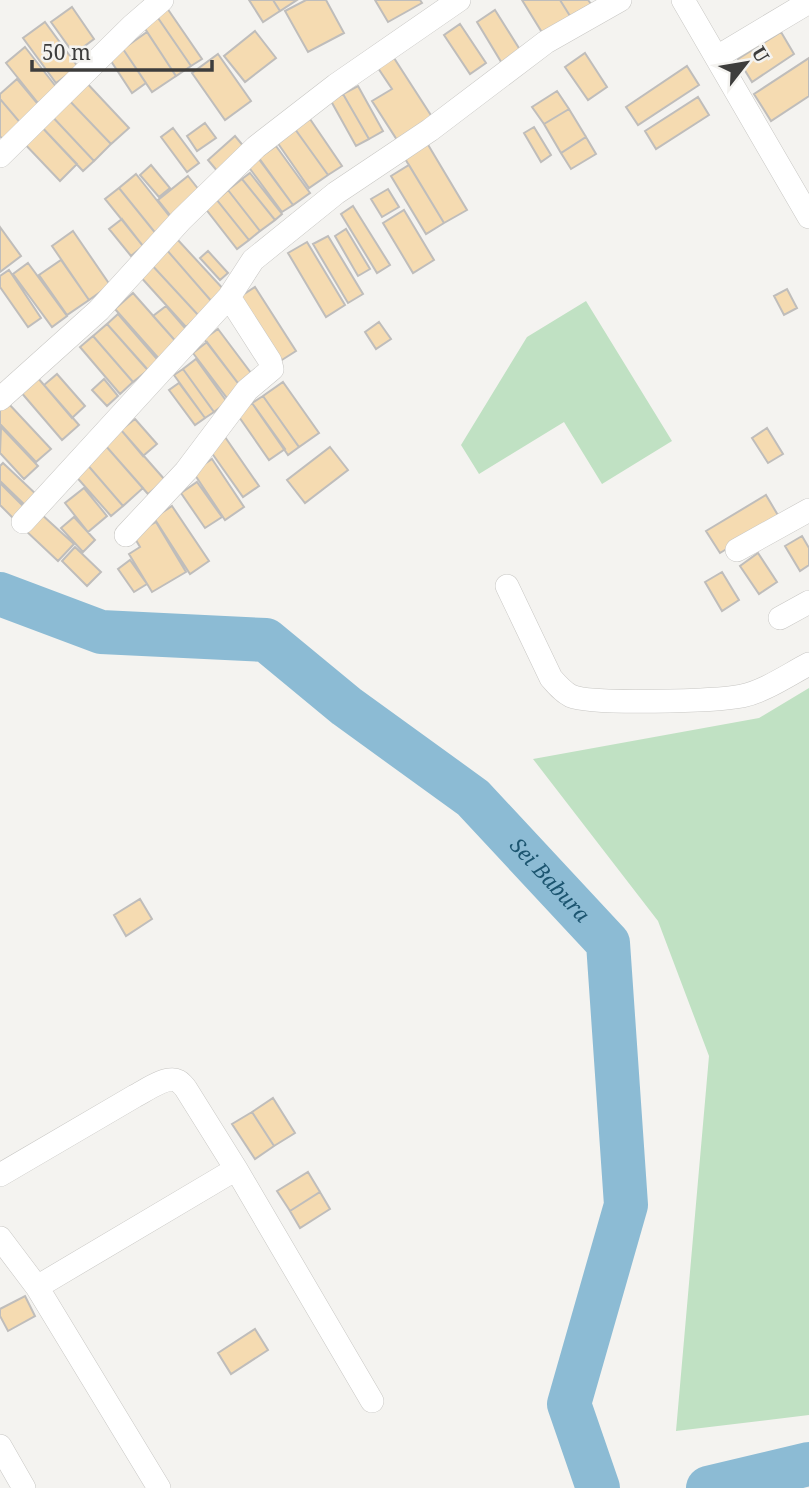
<svg xmlns="http://www.w3.org/2000/svg" width="809" height="1488" viewBox="0 0 809 1488" font-family="'Noto Serif',serif">
  <rect width="100%" height="100%" fill="#f4f3f0"/>
  <path fill="#c0e1c3" d="M586,301L672,441L602,484L564,422L479,474L461,445L527,337Z
    M809,688V1415L676,1431L709,1056L658,921L533,759L759,718Z"/>
  <g fill="none" stroke-linecap="round" stroke-linejoin="round">
    <g stroke="#8cbbd4" stroke-width="44">
      <path id="s1" d="M0,594L101,632L266,640L346,706L473,798L608,943L626,1205L569,1404L598,1488"/>
      <path d="M708,1488L809,1464"/>
    </g>
  </g>
  <path fill="#f5dbb1" stroke="#bfbdbb" stroke-width="2" d="M249,0H273L280,11L263,22Z
    M273,0H297L280,11Z
    M306,0H326L344,33L308,52L285,11Z
    M375,0H420L422,3L388,22Z
    M522,0H560L570,16L543,34Z
    M560,0H588L591,4L570,16Z
    M72,7L94,39L74,54L51,22Z
    M167,8L202,59L191,66L156,15Z
    M495,10L522,53L503,65L477,22Z
    M156,15L191,66L176,76L142,24Z
    M45,22L78,67L56,83L23,38Z
    M460,24L486,63L470,74L444,35Z
    M255,31L276,58L245,82L224,56Z
    M147,32L176,76L152,92L123,49Z
    M781,32L794,54L752,82L738,59Z
    M25,47L57,88L38,103L6,63Z
    M123,49L146,83L132,93L109,58Z
    M585,53L607,87L588,100L565,67Z
    M218,54L251,101L225,120L192,73Z
    M394,58L434,120L399,143L372,101L392,89L378,68Z
    M809,58V96L771,121L754,94Z
    M687,66L699,85L638,125L626,107Z
    M17,79L42,109L23,126L0,99V94Z
    M83,79L129,128L111,144L65,96Z
    M358,86L383,131L369,139L343,94Z
    M557,91L569,109L544,124L532,107Z
    M343,94L369,139L356,146L331,101Z
    M65,96L111,144L94,161L48,112Z
    M698,97L709,115L656,149L645,131Z
    M0,99L23,126L4,141L0,136Z
    M569,109L586,137L561,153L544,124Z
    M48,112L94,161L83,171L37,122Z
    M310,119L342,166L328,175L295,129Z
    M37,122L77,164L60,181L20,139Z
    M205,123L216,138L197,151L187,136Z
    M534,127L551,155L541,162L524,133Z
    M173,128L199,163L187,172L161,137Z
    M295,129L328,175L309,188L277,142Z
    M235,136L245,148L218,172L208,160Z
    M586,137L596,154L571,169L561,153Z
    M427,143L467,210L444,223L404,157Z
    M276,146L310,193L293,205L259,158Z
    M258,158L293,205L282,212L248,166Z
    M151,165L170,188L159,197L140,175Z
    M409,165L444,223L426,234L391,176Z
    M250,173L282,214L275,220L242,179Z
    M136,174L174,222L157,235L119,188Z
    M188,176L203,195L174,220L158,200Z
    M242,179L275,220L260,231L228,190Z
    M119,188L157,235L143,246L105,199Z
    M388,189L399,207L382,217L371,199Z
    M228,190L260,231L249,240L217,200Z
    M217,200L249,240L237,249L205,208Z
    M353,206L390,265L377,273L341,214Z
    M404,210L434,260L413,273L383,223Z
    M122,219L143,246L131,256L109,229Z
    M0,227L21,256L0,272Z
    M346,229L370,269L358,276L335,236Z
    M73,231L110,285L89,300L52,246Z
    M328,236L363,294L348,303L313,244Z
    M177,239L226,292L213,303L166,249Z
    M307,242L345,305L326,317L288,253Z
    M166,249L213,303L199,316L150,263Z
    M208,251L228,273L220,280L200,258Z
    M61,260L89,300L67,315L39,275Z
    M28,263L67,316L52,327L13,274Z
    M150,263L199,316L186,327L138,274Z
    M9,270L41,318L28,327L0,287V276Z
    M255,287L296,351L274,365L232,302Z
    M787,289L797,308L784,315L774,296Z
    M133,293L179,345L161,361L115,309Z
    M166,306L191,335L179,345L153,316Z
    M118,314L163,366L152,375L107,324Z
    M379,322L391,339L376,349L365,332Z
    M107,324L148,370L133,382L93,336Z
    M218,329L257,381L244,391L204,339Z
    M93,336L133,382L120,394L80,347Z
    M207,342L244,391L230,402L193,353Z
    M196,359L227,402L214,412L183,369Z
    M183,369L214,412L205,418L174,375Z
    M57,374L85,406L72,418L44,385Z
    M37,377L79,425L62,440L20,391Z
    M104,379L118,396L107,406L92,390Z
    M283,382L319,433L299,447L263,396Z
    M179,383L205,418L195,425L169,390Z
    M263,396L299,447L288,455L252,403Z
    M8,403L51,449L36,462L0,424V410Z
    M252,403L285,449L269,460L237,414Z
    M135,419L157,444L143,456L121,430Z
    M1,427L38,466L24,479L0,453Z
    M767,428L783,454L768,463L752,438Z
    M121,430L165,480L148,494L105,445Z
    M225,437L259,486L243,497L209,449Z
    M105,445L143,488L123,506L85,462Z
    M330,447L348,470L305,503L287,480Z
    M212,459L244,507L225,520L193,472Z
    M85,462L123,506L111,516L73,473Z
    M3,463L39,497L28,508L0,481V466Z
    M197,482L222,517L205,528L181,493Z
    M0,483L28,511L17,522L0,505Z
    M84,488L107,516L88,532L65,503Z
    M766,495L779,517L720,553L706,531Z
    M172,506L209,561L190,574L154,518Z
    M40,513L74,544L58,561L25,530Z
    M74,517L95,540L83,552L61,528Z
    M156,522L186,572L152,592L129,554L140,547L133,535Z
    M802,536L809,548V565L800,571L785,546Z
    M75,547L101,572L87,586L62,561Z
    M758,553L777,582L759,594L740,566Z
    M130,560L147,584L134,592L118,569Z
    M722,572L739,600L722,611L705,582Z
    M140,899L152,919L126,936L114,915Z
    M273,1098L295,1133L274,1146L252,1112Z
    M252,1112L274,1146L255,1159L232,1124Z
    M308,1172L320,1192L290,1211L277,1191Z
    M320,1192L330,1209L300,1228L290,1211Z
    M25,1296L35,1316L8,1331L0,1316V1309Z
    M255,1329L268,1350L231,1374L218,1353Z"/>
  <g fill="none" stroke-linecap="round" stroke-linejoin="round">
    <defs>
      <path id="street" d="M683,0L809,217
        M717,57L809,2
        M0,156L132,26L162,0
        M0,399L99,310L181,220L256,147L336,85L459,0
        M23,522L229,297L253,260L336,193L430,130L546,42L620,0
        M126,535L186,471L247,390L272,369L270,361L229,297
        M737,550L809,510
        M507,586L551,678C557,685 563,692 571,696C592,705 716,701 742,696C765,691 788,675 809,664
        M780,618L809,602
        M236,1169L372,1401
        M0,1175L135,1096C145,1091 167,1075 178,1081C180,1082 185,1087 186,1089L236,1169L37,1287
        M0,1238L37,1287L159,1488
        M0,1446L24,1488"/>
    </defs>
    <use href="#street" stroke="#c8c7c4" stroke-width="24"/>
    <use href="#street" stroke="#fff" stroke-width="23"/>
  </g>
  <g text-anchor="middle" stroke-width="5" stroke-linejoin="round" paint-order="stroke">
    <g font-size="21" font-style="italic" fill="#1c5570" stroke="#f4f3f0">
      <text dy="7" stroke="none"><textPath href="#s1" startOffset="646">Sei Babura</textPath></text>
    </g>
  </g>
  <g transform="translate(746 63) rotate(59)" stroke="#f4f3f0" stroke-width="5" paint-order="stroke">
  <path d="M0-5L12 26L0 18L-12 26Z" fill="#3d3d3c"/>
  <text y="-10" font-size="19" font-weight="bold" text-anchor="middle" fill="#3d3d3c">U</text>
  </g>
  <path d="M32 60v10h180v-10" fill="none" stroke="#3d3d3c" stroke-width="3.5"/>
  <text x="42" y="60" font-size="21" fill="#3d3d3c" stroke="#f4f3f0" stroke-width="5" paint-order="stroke">50 m</text>
</svg>
